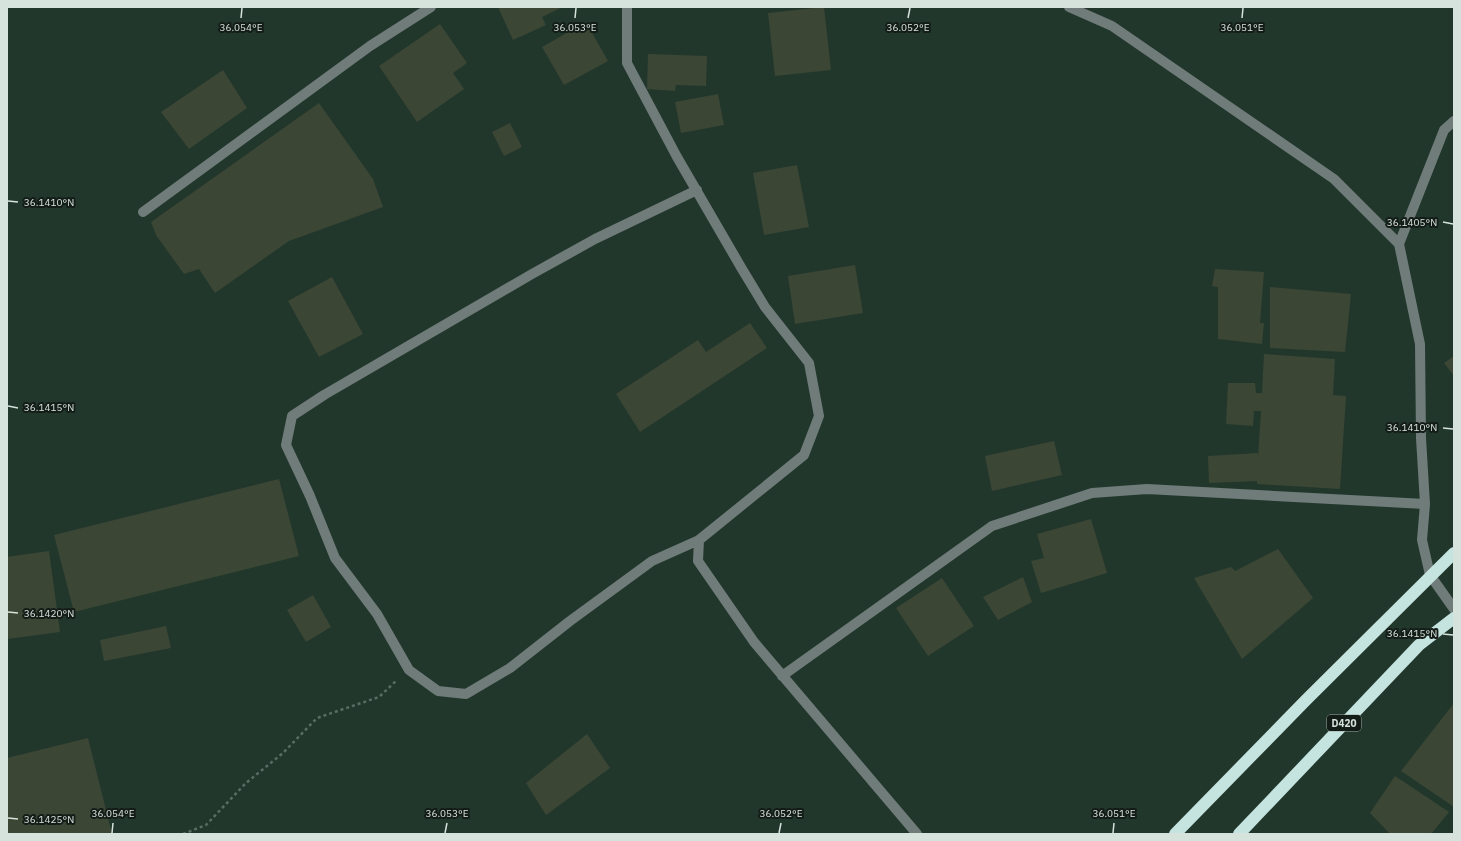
<svg xmlns="http://www.w3.org/2000/svg" width="1461" height="841" viewBox="0 0 1461 841" font-family="'IBM Plex Sans',sans-serif">
  <rect width="100%" height="100%" fill="#22372c"/>
  <path fill="#3b4635" d="M498,7H563L542,17L546,25L513,40Z
    M824,7L831,70L775,76L768,13Z
    M586,22L608,61L564,85L542,47Z
    M440,24L467,63L453,73L464,89L417,122L379,66Z
    M648,54L707,56L706,86L676,85L675,91L647,89Z
    M223,70L247,108L189,149L161,112Z
    M718,94L724,125L681,133L675,102Z
    M319,103L373,179L383,207L289,241L215,293L199,269L184,274L156,235L151,222Z
    M510,123L522,147L504,156L492,132Z
    M797,165L809,227L764,235L753,173Z
    M855,265L863,313L795,324L788,276Z
    M1215,269L1264,272L1260,323H1264L1262,344L1218,339V287L1212,286Z
    M332,277L363,334L319,357L288,301Z
    M1270,287L1351,294L1345,352L1270,348Z
    M750,323L767,348L640,432L616,394L698,340L706,352Z
    M1264,354L1335,359L1333,395L1346,396L1340,489L1257,484V481L1209,483L1208,456L1258,453V457L1261,411H1254L1253,426L1226,424L1228,383H1255L1256,393H1262Z
    M1454,356V376L1444,363Z
    M1054,441L1062,475L992,491L985,456Z
    M279,479L299,556L74,612L54,535Z
    M1091,519L1107,573L1041,593L1031,561L1044,558L1037,534Z
    M1278,549L1313,598L1242,659L1194,578L1231,567L1235,571Z
    M49,551L60,632L7,639V557Z
    M1023,577L1032,602L998,620L983,597Z
    M942,578L974,626L928,656L896,608Z
    M313,595L331,627L306,642L287,610Z
    M166,626L171,648L104,661L100,640Z
    M1454,703V807L1401,771Z
    M587,734L610,768L546,815L526,783Z
    M88,738L112,834H7V758Z
    M1395,776L1449,812L1431,834H1390L1370,813Z"/>
  <g fill="none" stroke-linecap="round" stroke-linejoin="round">
    <path stroke="#5a6c63" stroke-width="2.5" stroke-dasharray="3 3" stroke-linecap="butt" d="M183,834L206,825L246,783L283,753L317,718L379,697L396,681"/>
    <path stroke="#707c7a" stroke-width="10" d="M627,7V63L677,157L742,269L765,307L809,363L819,416L804,455L699,540L698,561L754,642L917,834
      M1069,7L1112,26L1334,179L1399,244L1420,344L1421,438L1425,504L1422,540L1430,575L1454,609
      M697,190L595,239L532,274L324,395L292,416L286,445L310,496L335,558L377,614L409,670L438,691L466,694L510,668L570,621L652,561L699,540
      M143,212L370,46L431,7
      M1399,244L1444,130L1454,121
      M782,676L992,526L1092,493L1147,489L1425,504"/>
    <path stroke="#c5e3df" stroke-width="12" d="M1175,834L1307,699L1454,553
      M1239,834L1419,645L1454,618"/>
  </g>
  <path fill="none" stroke="#d6e2dc" stroke-width="1.5" d="M241,18L242,8M575,18L576,8M908,18L910,8M1242,18L1243,8M8,201L18,202M1443,222L1453,224M8,406L18,408M1443,428L1453,429M8,612L18,613M1443,634L1453,635M8,818L18,819M112,833L113,823M445,833L447,823M779,833L781,823M1113,833L1114,823"/>
  <g text-anchor="middle" stroke-width="4" stroke-linejoin="round" paint-order="stroke">
    <rect fill="#131c17" stroke="#9ca7a1" stroke-width="1" x="1327" y="715" width="34" height="16" rx="3"/>
    <g font-size="10" font-weight="bold" fill="#d6e2dc">
      <text x="1344" y="727">D420</text>
    </g>
  </g>
  <g font-size="10" text-anchor="middle" fill="#d6e2dc" stroke="#131c17" stroke-width="4" stroke-linejoin="round" paint-order="stroke">
    <text x="241" y="31">36.054°E</text>
    <text x="575" y="31">36.053°E</text>
    <text x="908" y="31">36.052°E</text>
    <text x="1242" y="31">36.051°E</text>
    <text x="49" y="206">36.1410°N</text>
    <text x="1412" y="226">36.1405°N</text>
    <text x="49" y="411">36.1415°N</text>
    <text x="1412" y="431">36.1410°N</text>
    <text x="49" y="617">36.1420°N</text>
    <text x="1412" y="637">36.1415°N</text>
    <text x="113" y="817">36.054°E</text>
    <text x="447" y="817">36.053°E</text>
    <text x="781" y="817">36.052°E</text>
    <text x="1114" y="817">36.051°E</text>
    <text x="49" y="823">36.1425°N</text>
  </g>
  <rect width="1461" height="841" fill="none" stroke="#d6e2dc" stroke-width="16"/>
</svg>
